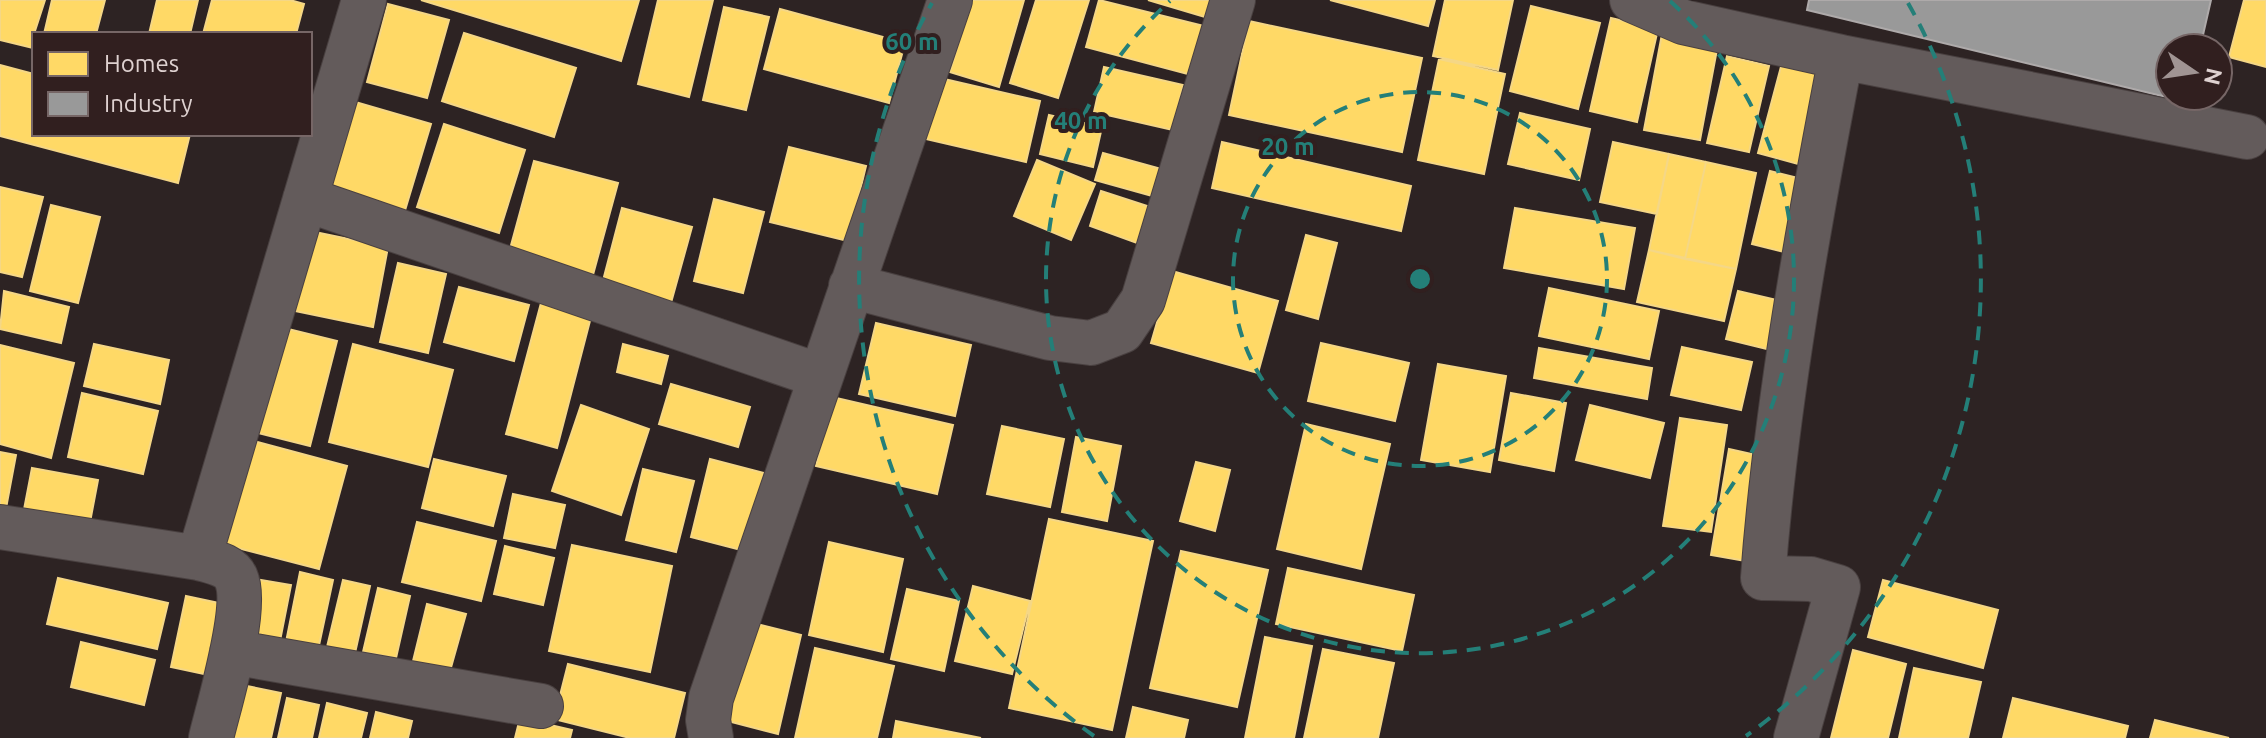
<svg xmlns="http://www.w3.org/2000/svg" width="2266" height="738" viewBox="0 0 2266 738" font-family="Ubuntu,sans-serif">
  <rect width="100%" height="100%" fill="#2d2323"/>
  <path fill="#ffd966" stroke="#f5d786" stroke-width="2" d="M0,0H45L34,34L33,48L0,40Z
    M52,0H105L96,34H44Z
    M157,0H198L190,34H149Z
    M212,0H290L304,4L296,34H203Z
    M421,0H639L621,61Z
    M658,0H713L689,97L638,84Z
    M971,0H1024L999,87L950,72Z
    M1036,0H1089L1058,98L1010,83Z
    M1099,0L1216,29L1203,78L1086,47Z
    M1148,0H1221L1215,20Z
    M1330,0H1435L1428,26Z
    M1445,0H1513L1498,70L1433,56Z
    M2244,0H2266V67L2229,57Z
    M388,4L449,20L427,98L367,82Z
    M1531,6L1600,23L1578,109L1510,91Z
    M724,7L769,17L746,110L703,100Z
    M780,9L905,43L889,103L764,69Z
    M1611,18L1658,29L1637,122L1590,111Z
    M1249,21L1422,58L1402,152L1229,115Z
    M464,33L576,68L554,137L442,101Z
    M1662,34L1718,44L1700,140L1644,130Z
    M1727,56L1769,66L1749,152L1707,143Z
    M1439,59L1505,74L1484,174L1418,160Z
    M1782,63L1826,75L1802,165L1758,153Z
    M0,65L34,74V134H190L178,183L0,136Z
    M1104,67L1183,85L1173,130L1094,112Z
    M940,78L1040,101L1026,162L926,139Z
    M345,99L431,124L403,217L318,191Z
    M1520,113L1590,129L1579,180L1508,164Z
    M1049,115L1102,127L1093,167L1040,154Z
    M444,124L525,150L499,233L417,207Z
    M1222,142L1411,186L1401,231L1212,188Z
    M1613,142L1669,154L1657,214L1600,202Z
    M789,147L866,166L848,241L770,222Z
    M1103,153L1172,172L1163,199L1095,180Z
    M1669,154L1706,162L1685,259L1649,250Z
    M1037,160L1095,184L1071,240L1014,216Z
    M534,161L618,183L591,282L507,260Z
    M1706,162L1756,173L1736,269L1685,259Z
    M1770,171L1814,182L1796,255L1752,244Z
    M0,187L43,197L22,277L0,272Z
    M1101,191L1150,207L1137,243L1090,226Z
    M714,199L764,212L743,293L694,281Z
    M51,205L100,217L78,303L30,291Z
    M622,208L692,227L669,310L600,292Z
    M1515,208L1635,228L1624,289L1504,268Z
    M310,231L388,247L373,327L295,311Z
    M1306,235L1337,243L1318,319L1286,310Z
    M1649,250L1736,269L1724,321L1637,302Z
    M398,263L446,274L428,353L380,342Z
    M1172,271L1278,301L1258,373L1151,343Z
    M459,287L529,305L514,361L444,342Z
    M1549,288L1659,311L1649,359L1539,336Z
    M4,291L69,307L61,343L0,329Z
    M1738,291L1781,301L1771,350L1726,339Z
    M541,303L591,317L557,448L506,434Z
    M876,323L971,345L955,416L859,394Z
    M276,326L337,341L310,446L250,431Z
    M1321,343L1409,363L1395,421L1308,401Z
    M94,344L169,360L160,404L84,386Z
    M353,344L453,370L428,467L329,442Z
    M623,344L668,356L661,384L617,372Z
    M0,345L74,363L51,458L0,444Z
    M1682,347L1752,362L1741,410L1671,395Z
    M1539,348L1652,368L1647,399L1534,378Z
    M1438,364L1506,376L1490,472L1421,460Z
    M671,384L750,407L738,447L659,424Z
    M82,393L158,411L143,474L68,457Z
    M1511,393L1566,403L1554,471L1499,460Z
    M832,397L953,425L937,494L816,466Z
    M581,405L649,429L621,515L552,491Z
    M1590,405L1664,423L1650,478L1576,460Z
    M1680,418L1727,425L1711,532L1663,526Z
    M1306,424L1390,444L1361,569L1277,549Z
    M1002,426L1064,439L1050,507L987,494Z
    M1076,437L1121,446L1107,521L1062,512Z
    M246,439L347,466L319,569L218,543Z
    M1729,449L1765,457L1746,561L1711,555Z
    M0,452L16,455L4,519L0,518Z
    M434,459L506,476L493,526L422,508Z
    M710,459L764,473L745,551L691,537Z
    M1196,462L1230,470L1215,531L1180,521Z
    M32,468L98,480L87,538L21,525Z
    M643,469L694,481L676,552L626,540Z
    M513,494L565,505L555,548L504,538Z
    M1049,519L1153,541L1112,730L1009,708Z
    M417,522L496,541L481,601L402,582Z
    M829,542L903,559L883,652L809,635Z
    M572,545L672,566L650,672L549,651Z
    M505,546L554,558L543,605L494,594Z
    M1181,551L1268,570L1237,707L1150,688Z
    M1288,568L1414,595L1402,651L1276,624Z
    M300,572L333,580L318,650L286,642Z
    M58,578L168,603L157,649L47,624Z
    M255,579L291,585L279,646L243,639Z
    M343,580L370,586L355,653L327,647Z
    M1883,580L1998,610L1983,668L1868,637Z
    M973,586L1030,601L1012,674L955,661Z
    M378,588L410,596L396,658L363,652Z
    M907,589L959,601L944,671L891,659Z
    M186,596L238,607L223,678L171,667Z
    M427,604L466,614L450,671L413,661Z
    M745,621L801,635L778,734L720,719Z
    M1265,637L1312,646L1294,738H1245Z
    M81,642L155,660L144,705L71,687Z
    M815,648L894,666L877,738H795Z
    M1323,649L1394,663L1378,738H1304Z
    M1853,650L1906,664L1888,738H1831Z
    M568,664L685,693L674,738H630L554,719Z
    M1914,668L1981,682L1968,738H1899Z
    M237,684L281,693L271,738H225Z
    M287,698L319,705L312,738H278Z
    M2013,698L2128,726L2125,738H2003Z
    M327,703L367,713L361,738H319Z
    M1133,707L1188,720L1184,738H1126Z
    M376,712L412,721L408,738H370Z
    M520,718L572,730L570,738H515Z
    M2155,720L2229,738H2150Z
    M896,721L981,738H893Z"/>
  <path fill="#999" stroke="#aeaaaa" stroke-width="2" d="M1809,0H2211L2200,48H2170V96H2188L2187,102L1807,10Z"/>
  <g fill="none" stroke-linecap="round" stroke-linejoin="round">
    <defs>
      <path id="street" d="M1632,0L1683,22L1841,57C1808,227 1776,406 1763,578L1811,579L1838,587L1796,738
        M1841,57L2247,137
        M305,199L820,376
        M851,286L1050,338L1091,343L1122,331L1143,300L1233,0
        M0,527L199,558
        M232,652L541,706
        M211,738C219,704 249,608 236,578C231,565 212,562 199,558L364,0
        M711,738L708,720L711,698L950,0"/>
    </defs>
    <use href="#street" stroke="#494040" stroke-width="46"/>
    <use href="#street" stroke="#635b5b" stroke-width="44"/>
  </g>
  <g fill="none" stroke="#247f78" stroke-width="4" stroke-dasharray="14 10">
    <circle cx="1420" cy="279" r="187"/>
    <path d="M1670 1A374 374 0 1 1 1170 1"/>
    <path d="M1094 736A561 561 0 0 1 932 3M1908 3A561 561 0 0 1 1746 736"/>
  </g>
  <circle cx="1420" cy="279" r="12" fill="#247f78" stroke="#311f1f" stroke-width="4"/>
  <g font-size="24" text-anchor="middle" font-weight="bold" fill="#247f78" stroke="#311f1f" stroke-width="8" stroke-linejoin="round" paint-order="stroke">
    <text x="912" y="50">60 m</text>
    <text x="1081" y="129">40 m</text>
    <text x="1288" y="155">20 m</text>
  </g>
  <rect x="32" y="32" width="280" height="104" fill="#311f1f" stroke="#766666" stroke-width="2"/>
  <rect x="48" y="52" width="40" height="24" fill="#ffd966" stroke="#766666" stroke-width="2"/>
  <text x="104" y="72" font-size="24" fill="#ded1d0">Homes</text>
  <rect x="48" y="92" width="40" height="24" fill="#999999" stroke="#766666" stroke-width="2"/>
  <text x="104" y="112" font-size="24" fill="#ded1d0">Industry</text>
  <g transform="translate(2194 72) rotate(103)"><circle r="38" fill="#311f1f" stroke="#766666" stroke-width="2"/>
  <path d="M0-6L14 30L0 20L-14 30Z" fill="#a09493"/>
  <text y="-12" font-size="22" font-weight="bold" text-anchor="middle" fill="#ded1d0">N</text>
  </g>
</svg>
